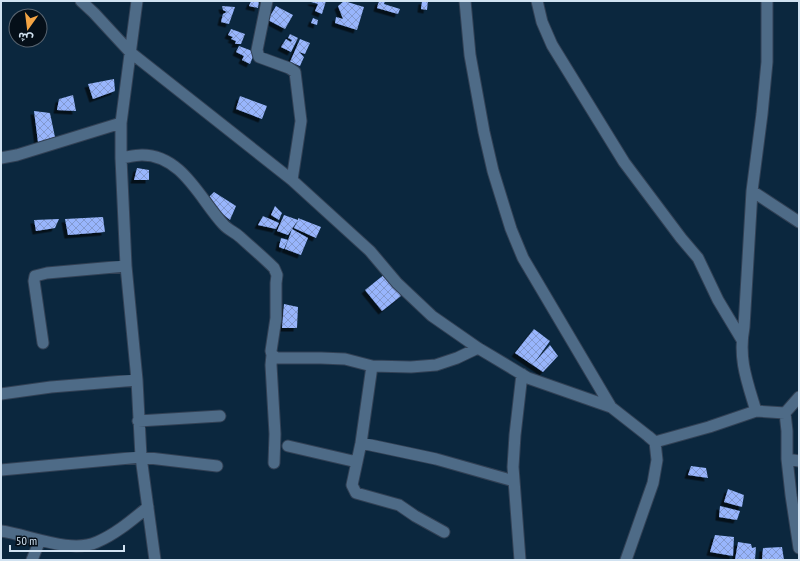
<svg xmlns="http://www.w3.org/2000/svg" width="800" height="561" viewBox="0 0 800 561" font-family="'PT Sans Narrow','Noto Sans Arabic',sans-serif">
  <defs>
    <pattern id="building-cross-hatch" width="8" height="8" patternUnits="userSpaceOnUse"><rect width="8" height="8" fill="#98b5fc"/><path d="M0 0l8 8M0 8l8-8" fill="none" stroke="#8299cf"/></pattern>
    <filter id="shadow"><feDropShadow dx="-3.5" dy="3.5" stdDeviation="0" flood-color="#0009"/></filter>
  </defs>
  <rect width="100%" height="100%" fill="#0b273e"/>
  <path fill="url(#building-cross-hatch)" filter="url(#shadow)" d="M251,1H259L258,8L249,6Z
    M312,1H326L322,14L315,11L318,4L311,2Z
    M344,1L364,7L357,30L335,23L336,17L343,19L338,6Z
    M379,1H385L384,4L400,9L398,14L377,8Z
    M422,1H428L427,10L421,9Z
    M222,6L235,7L229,24L221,22L223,14L227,12L223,10Z
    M276,6L293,15L285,29L268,20Z
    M313,18L318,20L317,25L311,23Z
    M231,29L245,34L241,44H235L236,41L231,39L233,37L228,35Z
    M290,34L298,38L291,52L281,47L286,39L291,42L292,40L288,38Z
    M300,39L310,43L305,54L299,52L304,57L300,66L290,62Z
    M239,46L255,52L250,64L242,60L244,56L236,52Z
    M114,79L115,91L93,99L88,84Z
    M73,95L76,111L57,110L59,99Z
    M240,96L267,106L262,119L236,109Z
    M34,111L50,113L55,137L38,142Z
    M137,168L149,170V180H134Z
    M214,192L236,206L230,220L206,200Z
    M275,206L282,213L279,220L271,215Z
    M284,215L298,220V218L321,227L316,238L294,228L298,220L288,235L277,231Z
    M263,216L279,223L276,229L258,225Z
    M103,217L105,232L68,235L65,219Z
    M59,219L55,228L36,231L34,220Z
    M292,229L308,238L301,255L285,249Z
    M281,238L288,240L284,249L279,247Z
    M385,274L401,296L382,311L365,290Z
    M284,304L298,307L297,328H282Z
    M534,329L550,341L534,363L550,345L558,356L543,372L515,353Z
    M691,466L706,468L708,478L688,475Z
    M728,489L744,495L742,507L724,502Z
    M720,506L740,511L737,520L719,517Z
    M715,535L734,537L733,556L710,552Z
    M738,542L751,544L752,548L756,547L755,560H735Z
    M782,547L784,560H762L763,548Z"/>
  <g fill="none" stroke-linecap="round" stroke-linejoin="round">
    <defs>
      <path id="minor" d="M81,1L94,13L130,52L292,180L370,251L397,283L432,316L478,348L528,378L611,407
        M137,1L121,123V158L126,266L137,380L141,457L155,560
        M267,1L257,50L259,57L289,68L295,72L301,121L292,180
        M465,1L470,55L484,132L493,171L511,229L523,258L611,407L648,436L655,442L657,460L653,483L626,560
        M537,1L542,22L552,45L624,162L681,238L698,258L718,300L742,340
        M1,158L17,155L121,123
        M121,158C128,157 135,155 142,155C182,155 200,199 223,224C228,230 235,232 240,237C251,247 263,257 274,268L277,275L276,283V318L271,351L272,355L277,358H321L345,359L372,366L411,367L436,365L457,358L478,348
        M752,191L799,222
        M43,343L34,281L35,276L47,273L126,266
        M272,355L271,365L275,434L274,463
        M372,366L361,443L352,485L356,493L399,505L415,516L444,532
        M1,394L51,387L137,380
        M756,411C747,381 738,359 744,327L752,191L762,114L767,62V1
        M785,413L787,431V459L791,495L799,548
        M138,421L220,416
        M655,442L709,427L756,411L785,413L799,397
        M361,443L436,459L514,481
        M288,446L357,462
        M787,459L799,461
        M1,470L141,457L217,466
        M1,531C29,535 71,554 97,542C116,534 132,520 148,507
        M32,560L40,540
        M520,560L513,467L515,435L522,374"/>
    </defs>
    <use href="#minor" stroke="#324155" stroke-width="13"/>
    <use href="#minor" stroke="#4e6b87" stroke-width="11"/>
  </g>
  <rect width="800" height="561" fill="none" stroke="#d1e2f1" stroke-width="4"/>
  <g transform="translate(28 28) rotate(194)"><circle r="19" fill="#050f19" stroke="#57636f"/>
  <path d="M0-3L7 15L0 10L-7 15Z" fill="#f4a444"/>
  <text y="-6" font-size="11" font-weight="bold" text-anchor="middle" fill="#d1e2f1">ش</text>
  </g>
  <path d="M10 545v6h114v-6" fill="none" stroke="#d1e2f1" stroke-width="2"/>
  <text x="16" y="545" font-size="12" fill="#d1e2f1" stroke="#050f19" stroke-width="3" paint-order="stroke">50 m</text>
</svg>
